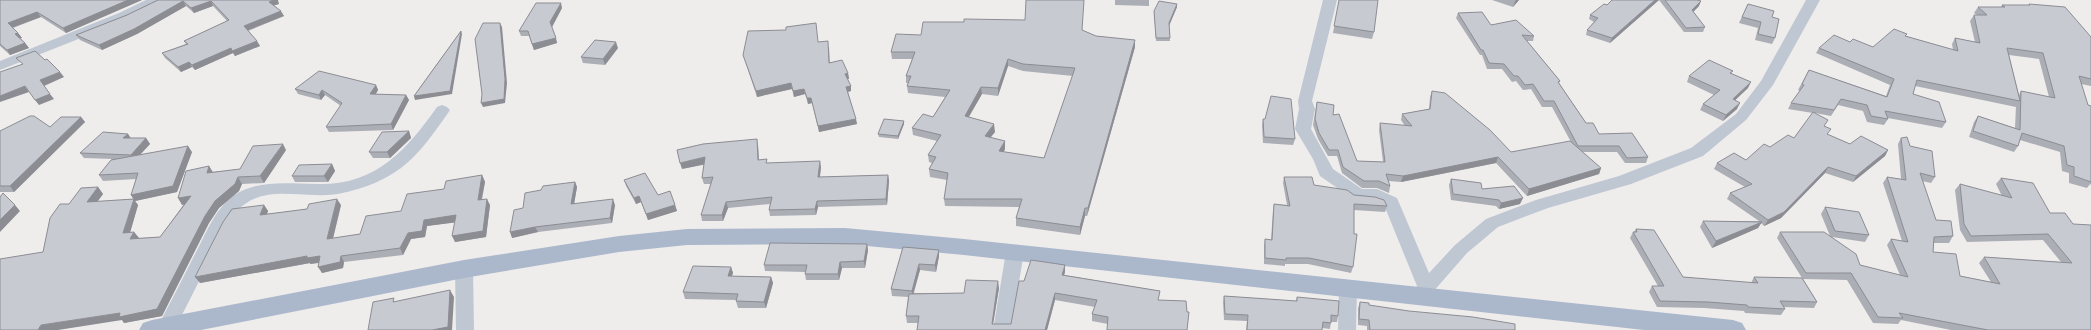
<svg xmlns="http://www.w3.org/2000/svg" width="2091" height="330" viewBox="0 0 2091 330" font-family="'Space Grotesk',sans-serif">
  <rect width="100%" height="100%" fill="#efecec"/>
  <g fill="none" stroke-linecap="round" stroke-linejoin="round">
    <path fill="#bfc7d2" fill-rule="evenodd" d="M146,0H163L161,3L129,19L0,70V61L119,13Z
      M1323,0H1337L1312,101L1315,109L1311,129L1333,169L1362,189H1377L1397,198L1429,273L1455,245L1486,219L1536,200L1619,176L1691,148L1736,114L1761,81L1806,0H1820L1773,85L1746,120L1703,156L1631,184L1548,208L1498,227L1467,253L1425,301L1419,303L1413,301L1410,296L1417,286L1384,205L1374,201L1353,199L1320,176L1313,159L1295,129L1299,109L1298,101Z
      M442,105L447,107L450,110C423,149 405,175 358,189C344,193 331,196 316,195C292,195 266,189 245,204C228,216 221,238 211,257C199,281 187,306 174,330H160L158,326C170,303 182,280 194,256C205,236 214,210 233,196C258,179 288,184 316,184C375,186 406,151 437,107Z
      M1015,246L1021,248L1024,252L1011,330H993L1006,252L1009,248Z
      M464,263L470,264L473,269L474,330H456L455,269L458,264Z
      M1348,281L1354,283L1357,288L1356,330H1338L1339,288L1342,283Z"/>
    <path fill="#abb8cc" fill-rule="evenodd" d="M845,228L964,239L1733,320L1742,323L1746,330H1644L964,255L845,244L687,245L619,252L464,278L201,330H139L143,323L152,320L464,260L619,236L687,229Z"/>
  </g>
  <path fill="#acaeb5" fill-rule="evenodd" d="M0,0H142L66,33L41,17L13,28L18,33L22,38H20L25,43L29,48L10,55L0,46Z
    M158,0L279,4L274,5L284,16L248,31L260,46L235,56L233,53L195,70L192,67L181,72L165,58L162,53L186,44L184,41L227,21L213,6L194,13L186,6L137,34L102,50L80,40L76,35L127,15Z
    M1115,0H1149V6L1115,5Z
    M1339,0L1374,32L1372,39L1333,33Z
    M1492,0H1519L1513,7Z
    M1612,0H1659L1610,43L1586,35L1587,30L1594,22L1589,19L1590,15L1607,5Z
    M1659,0H1697L1699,6L1693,12L1705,27L1703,32H1684Z
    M1748,4L1772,17L1775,38L1772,44L1755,40L1758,28L1739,23Z
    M2029,4L2091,37V86L2081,84L2088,105L2091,106V185L2090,184L2087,188L2069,183V173L2062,171L2060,152L2020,140L2018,146L2014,152L1969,137L1974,122L1978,116L2015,128L2016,106V107L1915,86L1913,94L1946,122L1942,128L1888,118V119L1884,125L1867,122L1863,111L1838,105L1831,116L1815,113L1824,126L1827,135L1850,144L1888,150L1885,156L1853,182L1825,173L1781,218L1764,226L1761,223L1758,228L1712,248L1700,227L1703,221H1759L1727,199L1730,193L1745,187L1714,169L1717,163L1746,160L1770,147L1794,138L1813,113L1788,109L1791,103L1800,91L1798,90L1809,70L1886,96L1890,85L1816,53L1819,48L1850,42L1873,47L1906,36L1953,50L1952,44L1955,38L1975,42L1970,21L1974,15H1977L1974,13L1978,7H2001L2002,5H2028ZM2009,55L2039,59L2049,97L2021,91L2019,95Z
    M1177,7L1169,25L1170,41H1156L1154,11Z
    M562,8L552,27L557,43L534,50L529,36H521L519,31Z
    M1458,13L1491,25L1534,36L1533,41H1527L1560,81L1559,83L1586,123L1599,134L1648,157L1646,163H1625L1617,152H1582L1601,168L1599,174L1527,196L1496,163L1401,182L1388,181L1390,186L1389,193L1377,188H1362L1342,173L1337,156H1328L1318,139L1313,125L1317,102L1333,115L1357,161L1383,162L1379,130L1380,123L1405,126L1401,120L1402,114L1429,109L1430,97L1432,91L1511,152L1571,142L1552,107H1542L1531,89L1523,90L1516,81L1512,82L1502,69H1487L1482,55H1480L1456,18Z
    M1082,30L1096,36L1135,47L1087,216H1085L1080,235L1016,226V218L1019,207L945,206L944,199L947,180L930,177L929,169L932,163L929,162L928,155L937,141L913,135L912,128L933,117L945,97L908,93L907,86L908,83H906V76L912,59H892L891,52L921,35ZM1008,66L1023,71L1073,76L1044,158L1004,152L1005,149L990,138L995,132L969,117L982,94L998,96Z
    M819,42L829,47L830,63L848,73L849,79H847L851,86V91L848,92L857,124L819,132L812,103L808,104L805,94L794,97L792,89L757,97L743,55Z
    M618,48L605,65L583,63L581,57Z
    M1733,71L1731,73L1748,88L1735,100L1737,109L1723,121L1700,110L1703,104L1714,95L1687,82L1689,76Z
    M376,85L378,90L376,94L406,95L409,100L393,130L329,132L326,127L341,106L325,95L321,100L298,94L295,89Z
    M81,117L85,122L14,192H0V131L50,127Z
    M1263,119L1295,139L1293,145L1263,143L1262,125Z
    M904,121V124L898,139L879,137L878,134Z
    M409,131L411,138L390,158H373L369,152Z
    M128,134L131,138H146L150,144L140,155L192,152L177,192L135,201L138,205L130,232H134L139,238L160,237L184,204L182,205L209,166L213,172L240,169L286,150L264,183L242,184L239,191L219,208L209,223L162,316L124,323L122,320L43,252L69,204L98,187L103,194L97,202L133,199L131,195L136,179L103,181L99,175L112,159L84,158L80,153Z
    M1901,138L1910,146L1935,177L1931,183L1922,181L1936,220L1953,236L1949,243H1934L1933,252L1960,276L1991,282L1979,263L1984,257L2061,262L2043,240L1967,242L1960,230L1955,190L1960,184L2002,196L1996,184L2001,178L2050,213H2065L2091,330H1951L1901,320L1898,324L1873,323L1847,280L1803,279L1817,302L1814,308L1784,307L1785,309L1781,315L1745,313L1744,311L1704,308L1657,307L1649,292L1652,286H1658L1630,238L1633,232H1634L1636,229L1683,277L1751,283L1754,277L1802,278L1777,238L1780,232L1830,236L1821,214L1825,207L1869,235L1865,242L1832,237L1860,265L1900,275L1887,245L1891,239L1902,241L1883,183L1887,177L1901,179L1898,144Z
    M758,145L759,160L767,163L821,167L820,177L888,175L889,181L887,205L818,207L816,215L770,216L769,210L770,204L728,208L723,221H702L701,215L711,184H704L702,178L704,164L682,169Z
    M332,164L335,171L328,182H295L292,176Z
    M482,175L485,182L482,200L490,205L486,237L455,242V222L427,226L425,237L411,239L403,255L344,262L343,268L322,273L319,263L310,264V263L200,283L264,205L268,211L267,214L341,205L333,239L360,234L444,189Z
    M1284,177L1314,185L1354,195L1387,206L1385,212L1354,210L1353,267L1351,273L1308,264H1285V266L1264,264V245L1265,239L1271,240L1273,210L1274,204L1287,205L1283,183Z
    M1451,179L1520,204L1499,209L1496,206L1451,200L1449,185Z
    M624,180L658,195L675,205L677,211L648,220L641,202L636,204L626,186Z
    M575,182L577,187L574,204L615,205L612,223L538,232L512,238L523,208L541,190Z
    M867,244L868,250L865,268H842L839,280H806L805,274V272L765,271L764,265Z
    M903,247L939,250V256L936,272L920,270L914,293H964L999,288L993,324H1011L1024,281L1065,272L1064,275L1160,291L1108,324L1092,321V314L1095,307L1055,300L1047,330H917L918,323H907L906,316L908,297L892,296L891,289Z
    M731,267L733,273L732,276L771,277L773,283L766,308H738L736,301V300L685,299L683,292Z
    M1224,296L1296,301L1297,297L1338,316L1337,322H1331L1330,329L1322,328V330H1246L1247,321L1224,320L1223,302Z
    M1360,302L1369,305L1515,330H1367V326L1358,325V308Z"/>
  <path fill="#8c8d93" d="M128,0H142L66,33L63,28Z
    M273,0H278L279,4L272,6L269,2Z
    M1516,0H1519L1513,7L1515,1Z
    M1655,0H1659L1610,43L1612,38Z
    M183,1L186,6L137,34L102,50L99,45Z
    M211,1L213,6L194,13L191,8Z
    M1701,1L1699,6L1690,15L1692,10Z
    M561,3L562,8L552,27L550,22Z
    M1177,4V7L1169,26V23Z
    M281,11L284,16L246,31L244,26Z
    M37,12L41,17L11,28L8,23Z
    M500,23L502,27L507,83L505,103L483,107L481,103Z
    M461,31L462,34L452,94L415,100L414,96Z
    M18,33L22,38L19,39L15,34Z
    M556,38L557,43L534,50L532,44Z
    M1135,40V47L1087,216L1088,208Z
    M257,41L260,46L235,56L232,51Z
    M616,42L618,48L605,65L603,59Z
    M25,43L29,48L10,55L7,50Z
    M231,48L233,53L195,70L192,65Z
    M1008,59V66L998,96V88Z
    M189,62L192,67L181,72L178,67Z
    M60,72L64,77L44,86L40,80Z
    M848,73L849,79H846L845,74Z
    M1751,82L1748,88L1730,105L1733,99Z
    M791,83L792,89L757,97L756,91Z
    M376,85L378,90L372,100L370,94Z
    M25,86L29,92L0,102V96Z
    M851,86V91L847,92L846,87Z
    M981,87L982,94L965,123V116Z
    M804,89L805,94L794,97L793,91Z
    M322,90L325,95L321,100L319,95Z
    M50,94L54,99L39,105L35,100Z
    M406,95L409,100L393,130L391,124Z
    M807,98H811L812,103L808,104Z
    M1740,103L1737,109L1723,121L1726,115Z
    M81,117L85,122L14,192L10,186Z
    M856,119L857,124L819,132L818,126Z
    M904,121V124L898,139V136Z
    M994,124L995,132L985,144V136Z
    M409,131L411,138L390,158L387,152Z
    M128,134L131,139L123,138Z
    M146,138L150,144L135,160L131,155Z
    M757,139L758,145L759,166L758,160Z
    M1005,141V149L999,159V151Z
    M283,144L286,150L264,183L260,176Z
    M188,146L192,152L177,192L135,201L138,205L128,240L123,233L134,199L131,195Z
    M1888,150L1885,156L1853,182L1856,176Z
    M705,157L707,164L682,169L680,163Z
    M1498,157L1496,163L1401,182L1403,176Z
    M820,161L821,167L819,183L818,177Z
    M332,164L335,171L328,182L324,176Z
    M209,166L213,173H207Z
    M1828,167L1825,173L1781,218L1764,226L1768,220Z
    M1601,168L1599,174L1527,196L1529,189Z
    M482,175L485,182L480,206L478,200Z
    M888,175L889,181L887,205L886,199Z
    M238,177L242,184L239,191L219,208L209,223L162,316L124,323L122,320L58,330H38L41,325L120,313L205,216L215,201Z
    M575,182L577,187L573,210L571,204Z
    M98,187L103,194L92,209L87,202Z
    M191,196L195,202L182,205L178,198Z
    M639,196L641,202L636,204L634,198Z
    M1523,198L1520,204L1499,209L1501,203Z
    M337,199L341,205L331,246L327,239Z
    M487,199L490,205L486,237L455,242L452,236Z
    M613,199L615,205L612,223L610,218Z
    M817,201L818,207L816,215L815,209Z
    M726,202L728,208L723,221L722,215Z
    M15,205L20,211L0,232V220Z
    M264,205L268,211L264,221L260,215Z
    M675,205L677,211L648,220L646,214Z
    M1085,208V216L1080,235V227Z
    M456,215L459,222L427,226L425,237L411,239L403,255L400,248L408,233L424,220Z
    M1762,222L1758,228L1712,248L1716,241Z
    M535,227L538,232L512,238L510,232Z
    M134,232L139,238L130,239Z
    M867,244L868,250L865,268L864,261Z
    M939,250V256L936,272L935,265Z
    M307,256H320L324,262L310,264V263L200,283L195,277Z
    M341,256L344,262L343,268L322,273L318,267Z
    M840,262L842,268L839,280L838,274Z
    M919,264L920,270L912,297V291Z
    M1065,265V272L1062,282V275Z
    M731,267L733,273L729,282L728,276Z
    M771,277L773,283L766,308L764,302Z
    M998,281L999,288L992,330V324Z
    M450,290L454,297L452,330H432Z
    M1055,293V300L1047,330H1045Z"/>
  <path fill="#c8cad2" stroke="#8c8d93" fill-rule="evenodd" d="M0,0H128L63,28L37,12L8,23L18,33L15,34L25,43L7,50L0,44Z
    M158,0H273L269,2L281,11L244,26L257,41L232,51L231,48L192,65L189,62L178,67L162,53L188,44L184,41L229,20L211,1L191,8L183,1L134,29L99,45L76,35L127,15Z
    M1026,0H1084L1082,30L1096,36L1135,40L1088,208H1085L1080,227L1016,218L1022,199H944L948,173L929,169L936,157L928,155L941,135L912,128L923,114L933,117L950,90L907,86L911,76H906L915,52H891L896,34L921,35L923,22H964V19L1025,20ZM1008,59L1023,64L1075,68L1044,158L999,151L1005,141L985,136L994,124L965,116L981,87L998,88Z
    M1339,0H1378L1374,32L1334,26Z
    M1612,0H1655L1612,38L1587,30L1598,18L1590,15L1604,4L1607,5Z
    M1665,0H1697L1701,1L1692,10L1705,27L1686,28Z
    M1159,1L1177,4L1169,23L1170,38H1156L1154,11Z
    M536,3H561L550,22L556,38L532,44L528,31H519Z
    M1748,4L1774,11L1772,17L1779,19L1775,38L1758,34L1761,22L1742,17Z
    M2029,4L2065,7L2091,37V79L2079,76L2088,105L2091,106V182L2074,176V167L2067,165L2064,146L2022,133L2018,146L1973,131L1978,116L2020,130L2021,91L2055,98L2043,53L2007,48L2020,101L1917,80L1913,94L1939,102L1946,122L1885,111L1888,119L1871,116L1867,105L1841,99L1834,110L1791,103L1804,85L1802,84L1809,70L1887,97L1894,79L1819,48L1834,35L1850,42L1853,39L1873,47L1894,29L1907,34L1905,36L1958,51L1955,38L1980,43L1974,15H1987L1978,7H2005L2002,5H2030Z
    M1482,12L1491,25L1516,20L1534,36L1522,35L1560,81L1558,82L1586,123H1593L1599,134L1632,133L1648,157L1627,158L1619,146H1578L1554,101H1544L1533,84L1525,85L1518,76H1514L1504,64L1489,63L1483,50H1481L1458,13Z
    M483,23H500L505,79L504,99L481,103L482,94L475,39Z
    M816,23L818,42L828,41L829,63L842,60L848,73L845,74L851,86L846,87L856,119L818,126L811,98H807L804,89L793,91L791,83L756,91L743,55L748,31L786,30V27Z
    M461,31L450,91L414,96Z
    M595,40L616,42L603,59L581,57Z
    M35,51L45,60L47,59L60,72L40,80L50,94L35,100L25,86L0,96V72L23,64L16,58Z
    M1709,60L1733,71L1730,73L1751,82L1733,99L1740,103L1726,115L1703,104L1720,90L1689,76Z
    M319,71L376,85L370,94L406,95L391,124L326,127L342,103L322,90L319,95L295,89Z
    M1432,91L1445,93L1490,130L1511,152L1570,141L1601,168L1529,189L1498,157L1403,176L1386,174L1390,186L1379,181H1364L1343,167L1338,150H1329L1319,133L1315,119L1317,102L1334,105L1333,115L1339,114L1357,161L1385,162L1380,123L1412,126L1402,114L1430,109Z
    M1271,96L1291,99L1295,139L1264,137L1263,119H1265Z
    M1813,112L1828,120L1824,126L1831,129L1827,134L1850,144L1861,136L1888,150L1856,176L1828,167L1784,212L1768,220L1730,193L1752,184L1717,163L1734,153L1746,160L1764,144L1770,147L1788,135L1794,138Z
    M30,116H34L50,127L61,117H81L10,186H0V131Z
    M884,119L904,121L898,136L878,134Z
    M409,131L387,152H369L382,132Z
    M103,132L128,134L123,138H146L131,155L80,153Z
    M1907,137L1910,146L1932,151L1935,177L1920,173L1936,220L1951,221L1953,236L1934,237L1933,252L1956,254L1960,276L2000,284L1984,257L2072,263L2048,234L1971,236L1964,224L1960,184L2012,198L2001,178L2033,183L2050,213H2065L2073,224L2091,225V330H1988L1899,313L1903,318L1878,317L1851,273H1806L1780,232H1824L1856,254L1860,265L1908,277L1891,239L1908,242L1887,177L1906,180L1901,138Z
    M757,139L758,160L767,159L766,163L820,161L818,177L888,175L886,199L817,201L815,209L769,210L772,197L726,202L722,215H701L713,177L702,178L705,157L680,163L677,150L703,144Z
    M283,144L260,176L238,177L235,184L215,201L205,216L157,309L119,317L120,313L41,325L38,330H0V259L43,252L50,218L60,204H69L81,188L98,187L87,202L134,199L123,233L134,232L130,239L160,237L191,196L178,198L186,171L209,166L207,173L240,169L253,146Z
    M188,146L173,186L131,195L138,173L99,175L111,160Z
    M332,164L324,176H292L299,165Z
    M645,173L658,195L670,191L675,205L646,214L639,196L634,198L624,180Z
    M482,175L478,200L487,199L483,231L452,236L456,215L424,220L422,231L408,233L400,248L341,256L340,262L318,267L320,256L307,258V256L195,277L223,222L232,209L264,205L260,215L307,209L309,204L337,199L327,239L360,234L366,216L401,211L407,194L444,189L446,181Z
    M1284,177H1312L1314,185L1347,190L1354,195L1375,197L1384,200L1387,206L1354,204V234H1357L1353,267L1309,258H1286V260L1265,258V239L1272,240L1274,204L1290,206Z
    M1451,179L1481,183L1482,189L1514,186L1523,198L1501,203L1499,200L1453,194Z
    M575,182L571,204L613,199L610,218L535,227L510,232L514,210L523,208L525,193L541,190L543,186Z
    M3,193L15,205L0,220V197Z
    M1825,207L1859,212L1869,235L1835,231Z
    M1703,221L1762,222L1716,241Z
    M1636,229L1654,230L1683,277L1758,283L1754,277L1802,278L1817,302L1780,301L1785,309L1748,307L1747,305L1708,302L1660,301L1652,286H1664L1633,232H1637Z
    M770,243L867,244L864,261L840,262L838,274H805L807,265H764Z
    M903,247L939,250L935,265L919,264L912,291L891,289Z
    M1031,260L1065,265L1062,275L1160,291L1158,300L1186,301L1187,312H1189L1187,330H1107L1108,317L1092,314L1097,300L1055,293L1045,330H917L919,316H906L909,294L964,293L966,280L998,281L992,324H1011L1019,281H1024Z
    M693,266L731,267L728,276L771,277L764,302L736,301L738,294L683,292Z
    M450,290L448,327L432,330H368L373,302L394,298L393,302Z
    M1224,296L1297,301V297L1339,301L1338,316L1331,315V323L1323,322L1322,330H1247L1248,315L1225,314Z
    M1360,302L1369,303V305L1409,311L1473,317L1515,324V330H1370L1369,320L1359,319Z"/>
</svg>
